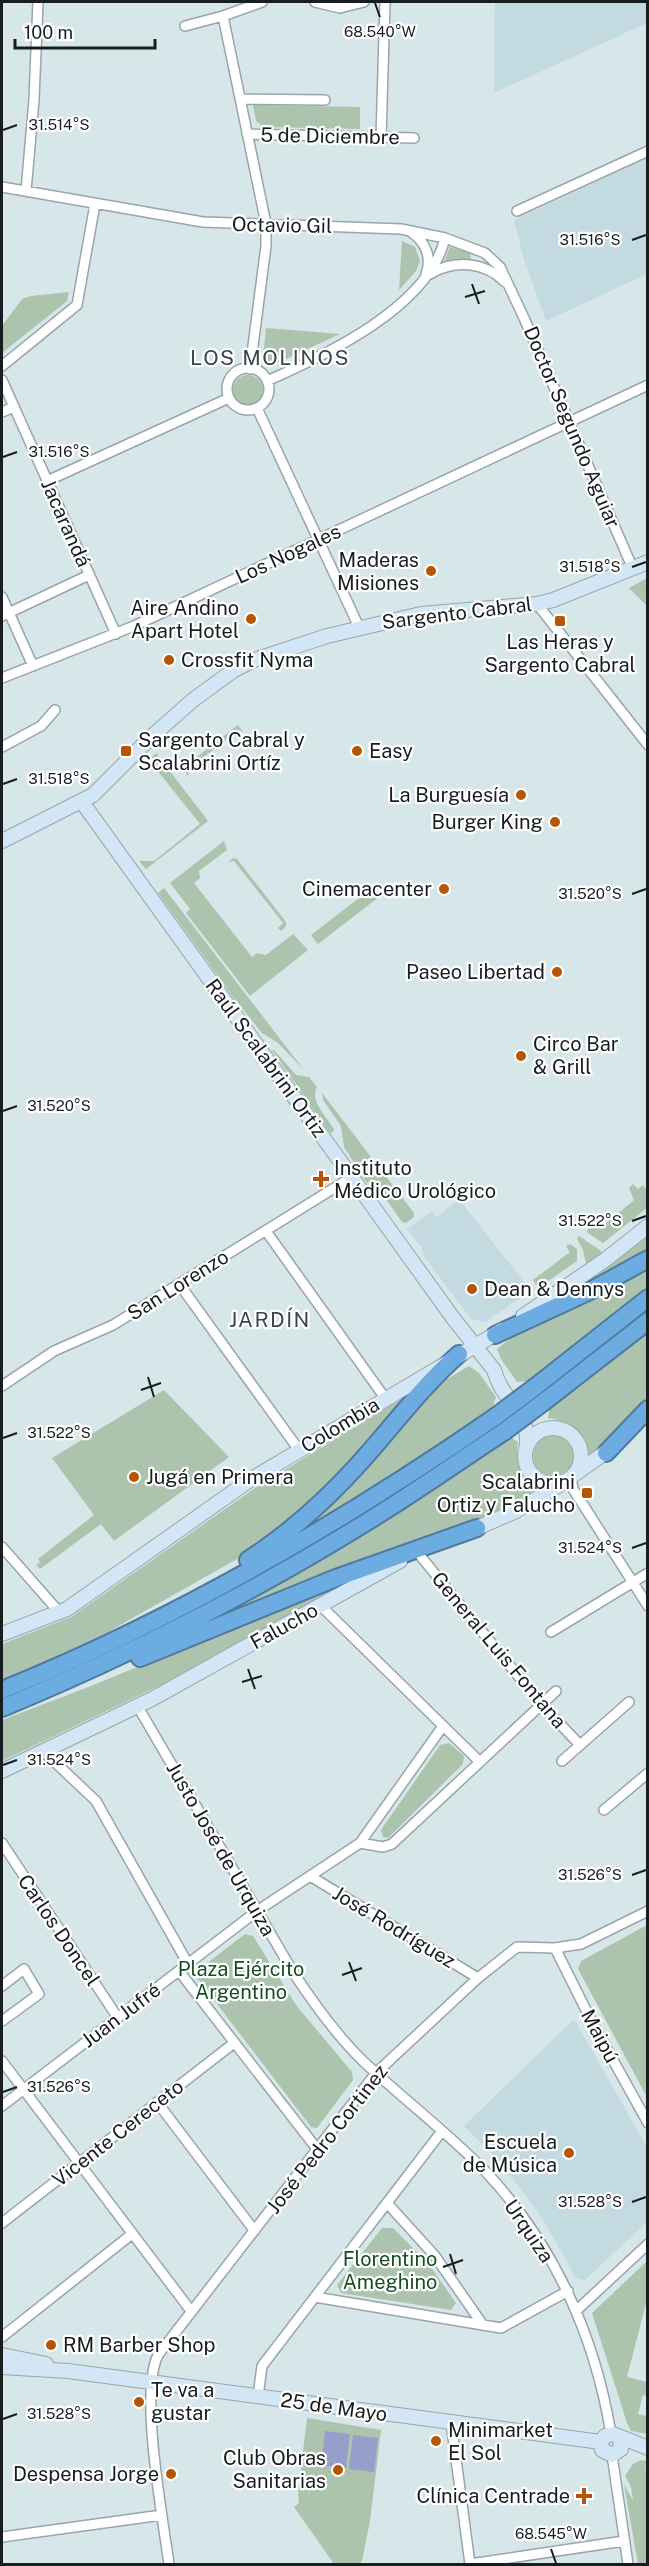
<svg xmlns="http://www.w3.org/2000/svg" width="649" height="2566" viewBox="0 0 649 2566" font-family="'Public Sans',sans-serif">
  <rect width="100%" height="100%" fill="#d7e6e9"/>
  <path fill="#c3dbe0" d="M495,2H647V23L494,93Z
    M647,158V274L546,321L524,260L514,220Z
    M459,1199L531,1291L485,1322L471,1319L423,1255L422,1248L407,1229L432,1211L437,1217Z
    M574,2019L648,2149L647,2222L585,2280L576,2278L542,2218L519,2187L495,2157L464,2126Z"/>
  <path fill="#acc4ae" d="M253,105L360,107V129L263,127L256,121Z
    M402,241L415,247L420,261L416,271L399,290Z
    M450,247L470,253L471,259L443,264Z
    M69,292L67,301L2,353V326L22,299L31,296Z
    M266,328L340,334L273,365L263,357Z
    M233 390a15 15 0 1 1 30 0a15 15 0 1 1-30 0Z
    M647,578V606L629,588Z
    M238,725L243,732L239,730L187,770L189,774L187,776L184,767Z
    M156,753L208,821L146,869L139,861H154L200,824L149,760Z
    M224,841L227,850L199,871L200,878L194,883L252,957L257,953L266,955L293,934L308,950L250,996L186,913L190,909L170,883Z
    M233,858L237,859L286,922V926L281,931L278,928L283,923L234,861L227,863Z
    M164,888L304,1070L278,1043L262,1033L233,997L158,893Z
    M372,888L379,897L318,944L311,935Z
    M272,1050H274L296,1075L309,1077L317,1087C309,1101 327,1117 334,1129L333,1132L330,1133Z
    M322,1093L414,1213V1217L406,1223L402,1222L378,1188L368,1182L367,1183L344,1147L341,1126L323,1100Z
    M633,1184L638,1189L643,1185L647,1191V1208L603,1243L588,1233L587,1230L598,1221L603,1226L634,1200L629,1188Z
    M647,1234V1251L553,1304Z
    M579,1236L601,1251V1254L586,1264L583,1250L577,1239Z
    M570,1244L577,1249V1261L538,1288L533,1280L570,1252L566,1246Z
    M647,1264V1286L531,1381L517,1382L501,1359L497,1349L517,1333Z
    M647,1334V1402L621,1431L590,1457C585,1432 571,1422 548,1418L550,1407L580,1387Z
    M469,1366L479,1373L496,1397L491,1411L281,1544L434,1387Z
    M164,1390L229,1457L114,1541L101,1524L40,1569L36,1565L40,1562L38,1559L94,1515L52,1458Z
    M403,1398L372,1438L319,1496L246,1554L106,1633L2,1681V1644L71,1617L255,1488Z
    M533 1456a21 21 0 1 1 42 0a21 21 0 1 1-42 0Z
    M509,1436L518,1442C514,1462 523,1476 538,1489L495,1512L457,1529L208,1624L387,1521Z
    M358,1576L163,1684L2,1761V1720L91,1686Z
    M449,1743L464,1756L463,1764L388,1838L383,1837L381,1830L440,1745Z
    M647,1925V2097L578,1969L581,1961Z
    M245,1934L253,1936L296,2005L352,2072L353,2080L317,2128L311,2127L198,1979L197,1971Z
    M382,2228H393L428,2263L456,2303L451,2310L341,2293L337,2285Z
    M647,2261V2299L627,2377L647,2382V2396L643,2395L638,2414L647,2416V2434L631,2431L627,2423L592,2313Z
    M307,2418L381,2430L370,2521L362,2561L359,2564H334L294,2507L299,2503L298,2494Z
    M641,2460L647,2461L645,2468L648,2469L647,2564H638L624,2485L633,2500L631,2487L625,2476L633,2464Z"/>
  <path fill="#979ec9" d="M325,2431L350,2434L346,2468L321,2465Z
    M353,2435L378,2438L374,2472L349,2469Z"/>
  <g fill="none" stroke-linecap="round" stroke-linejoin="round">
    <defs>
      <path id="street" d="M315,2L340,8L364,2
        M223,16L266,224V246L250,369
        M185,26L223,16L262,2
        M240,99L325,100
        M247,134L414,138
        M381,138L385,2
        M2,187L203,222L401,229L445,238L485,253L500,267L524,318L633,569
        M26,191L34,100L38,2
        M517,211L648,151
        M411,232C426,242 432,258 426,274
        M430,274C455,259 485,262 505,282
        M2,366L77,305L95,204
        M227 389a21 21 0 1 1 42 0a21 21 0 1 1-42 0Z
        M2,380L116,634
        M267,381C326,355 429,307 445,238
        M257,408L359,627
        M2,412L14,407
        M47,481L229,398
        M2,597L33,666
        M537,604L648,745
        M2,616L89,575
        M2,678L134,626L648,385
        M2,747L41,726L55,710
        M266,1231L385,1398
        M180,1285L299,1450
        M2,1386L54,1351L113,1325L352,1177
        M571,1478L573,1489L648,1606
        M2,1547L60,1613
        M418,1553L541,1704L580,1745
        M320,1605L480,1762
        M551,1632L648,1573
        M138,1707L293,1972C314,2004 336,2035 363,2061C403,2099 447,2132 485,2171C554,2244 595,2336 611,2434
        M43,1751L96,1801L188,1964
        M562,1761L629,1702
        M604,1810L648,1773
        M2,1843L118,2018
        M360,1843L383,1847L392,1844L556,1691
        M310,1876L478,1978
        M555,1948L593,2024L648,2123
        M179,1971L317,2149
        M2,1986L24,1969L39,1994L2,2021
        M2,2061L191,2311
        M157,2102L254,2230
        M2,2106L257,1911L360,1843L443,1726
        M387,2203L435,2256L483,2325
        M2,2223L234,2043
        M315,2297L501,2328L568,2291
        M577,2310L648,2244
        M2,2337L132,2234
        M258,2396L262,2366L442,2131
        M451,2422L470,2564
        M612,2455L628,2564
        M2,2537L162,2515
        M169,2564C163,2518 139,2393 158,2355L376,2073L478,1978L517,1947L555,1948L581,1944L648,1911
        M470,2564L624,2541"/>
      <path id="secondary" d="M82,802L453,1318L494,1370C502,1401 529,1410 527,1445
        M2,841L93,795L150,738L193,700L234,670L254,660L327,636L421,614L537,604L553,600L648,562
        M523,1316L605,1260L648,1226
        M525 1456a28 28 0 1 1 56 0a28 28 0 1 1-56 0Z
        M575,1474L613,1447
        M468,1532L516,1511L566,1481
        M2,1634L67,1609L250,1480L502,1330
        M2,1771L152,1699L400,1561
        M2,2355L46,2364
        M2,2367L68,2371L601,2442
        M601,2442L605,2436L613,2434L648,2448
        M601,2442L602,2450L612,2455L621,2449L620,2438"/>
      <path id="highway" d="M495,1335L590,1291L648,1259
        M535,1387L648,1298
        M545,1401L648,1321
        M606,1453L648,1409
        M248,1560C288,1534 324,1502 356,1467C391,1429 420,1388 459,1354
        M140,1658L336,1578L477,1528
        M2,1690C177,1619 340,1524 495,1417
        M2,1708C127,1656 249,1595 365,1523C413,1494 459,1461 505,1431"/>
    </defs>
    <use href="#street" stroke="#98a6a9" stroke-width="12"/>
    <use href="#secondary" stroke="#98a6a9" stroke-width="16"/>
    <use href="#highway" stroke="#4f7a9d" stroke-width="20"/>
    <use href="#street" stroke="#fff" stroke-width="9"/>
    <use href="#secondary" stroke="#d3e6f6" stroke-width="14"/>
    <use href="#highway" stroke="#6dace1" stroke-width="16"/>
    <defs>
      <path id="highway-bridge" d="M495,1417L535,1387
        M505,1431L545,1401"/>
    </defs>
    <use href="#highway-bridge" stroke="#4f7a9d" stroke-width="20" stroke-linecap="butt"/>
    <use href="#highway-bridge" stroke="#6dace1" stroke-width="16"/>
  </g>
  <path fill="none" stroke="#181d1f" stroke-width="2" d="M375,3L380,17M3,130L17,125M632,240L646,235M472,284L479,304M465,297L485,291M3,457L17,452M632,567L646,562M3,784L17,779M632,894L646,889M3,1111L17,1106M632,1221L646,1216M148,1377L154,1397M141,1390L161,1383M3,1438L17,1433M632,1548L646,1543M248,1669L255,1689M242,1682L262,1676M3,1765L17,1760M632,1875L646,1870M349,1962L356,1981M342,1975L362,1968M3,2092L17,2087M632,2202L646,2197M450,2254L456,2274M443,2267L463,2260M3,2419L17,2414M551,2549L556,2563"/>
  <g fill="#b45605" stroke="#fff" stroke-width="2">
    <circle cx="431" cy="571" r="6"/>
    <circle cx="251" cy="619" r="6"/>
    <rect x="554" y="615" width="12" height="12" rx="3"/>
    <circle cx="169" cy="660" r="6"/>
    <rect x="120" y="745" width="12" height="12" rx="3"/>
    <circle cx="357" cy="751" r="6"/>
    <circle cx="521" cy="795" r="6"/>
    <circle cx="555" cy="822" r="6"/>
    <circle cx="444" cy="889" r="6"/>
    <circle cx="557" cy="972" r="6"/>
    <circle cx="521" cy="1056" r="6"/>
    <path d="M318 1170h6v6h6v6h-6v6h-6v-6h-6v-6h6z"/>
    <circle cx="472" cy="1289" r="6"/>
    <circle cx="134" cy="1477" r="6"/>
    <rect x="581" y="1487" width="12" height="12" rx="3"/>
    <circle cx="569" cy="2153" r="6"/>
    <circle cx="51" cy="2345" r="6"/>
    <circle cx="139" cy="2402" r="6"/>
    <circle cx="436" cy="2441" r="6"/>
    <circle cx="338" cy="2470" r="6"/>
    <circle cx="171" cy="2474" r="6"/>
    <path d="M581 2487h6v6h6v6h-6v6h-6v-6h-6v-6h6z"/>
  </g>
  <g text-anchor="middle" stroke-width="4.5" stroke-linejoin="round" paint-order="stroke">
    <g font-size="20" fill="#181d1f" stroke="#fff">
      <text transform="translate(330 136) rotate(1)" y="7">5 de Diciembre</text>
      <text transform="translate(282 225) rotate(1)" y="7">Octavio Gil</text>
      <text transform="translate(572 427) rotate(67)" y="7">Doctor Segundo Aguiar</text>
      <text transform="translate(66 523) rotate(66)" y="7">Jacarandá</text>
      <text transform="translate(288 554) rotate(-25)" y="7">Los Nogales</text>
      <text transform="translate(457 613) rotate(-7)" y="7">Sargento Cabral</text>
      <text transform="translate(266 1058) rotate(54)" y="7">Raúl Scalabrini Ortiz</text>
      <text transform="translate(178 1285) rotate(-32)" y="7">San Lorenzo</text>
      <text transform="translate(340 1425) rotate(-31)" y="7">Colombia</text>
      <text transform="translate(284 1626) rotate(-29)" y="7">Falucho</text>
      <text transform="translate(499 1650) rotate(50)" y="7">General Luis Fontana</text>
      <text transform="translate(221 1849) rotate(60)" y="7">Justo José de Urquiza</text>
      <text transform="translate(394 1927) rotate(31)" y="7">José Rodríguez</text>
      <text transform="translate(59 1930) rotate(56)" y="7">Carlos Doncel</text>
      <text transform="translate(121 2015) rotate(-37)" y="7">Juan Jufré</text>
      <text transform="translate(600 2036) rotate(62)" y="7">Maipú</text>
      <text transform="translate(118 2133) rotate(-38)" y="7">Vicente Cereceto</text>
      <text transform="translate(327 2139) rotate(-52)" y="7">José Pedro Cortinez</text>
      <text transform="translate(529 2231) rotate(56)" y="7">Urquiza</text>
      <text transform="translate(334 2407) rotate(8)" y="7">25 de Mayo</text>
    </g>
    <g font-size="20" fill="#181d1f" stroke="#fff" text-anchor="end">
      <text x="419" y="567">Maderas<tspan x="419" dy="23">Misiones</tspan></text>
      <text x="239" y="615">Aire Andino<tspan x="239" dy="23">Apart Hotel</tspan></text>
      <text x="560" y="649" text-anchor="middle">Las Heras y<tspan x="560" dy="23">Sargento Cabral</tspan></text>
      <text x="181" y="667" text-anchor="start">Crossfit Nyma</text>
      <text x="138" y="747" text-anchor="start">Sargento Cabral y<tspan x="138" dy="23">Scalabrini Ortíz</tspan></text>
      <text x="369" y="758" text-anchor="start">Easy</text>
      <text x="509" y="802">La Burguesía</text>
      <text x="543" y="829">Burger King</text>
      <text x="432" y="896">Cinemacenter</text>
      <text x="545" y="979">Paseo Libertad</text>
      <text x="533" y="1051" text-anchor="start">Circo Bar<tspan x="533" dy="23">&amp; Grill</tspan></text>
      <text x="334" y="1175" text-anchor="start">Instituto<tspan x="334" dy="23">Médico Urológico</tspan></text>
      <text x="484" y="1296" text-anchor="start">Dean &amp; Dennys</text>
      <text x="146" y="1484" text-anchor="start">Jugá en Primera</text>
      <text x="575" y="1489">Scalabrini<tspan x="575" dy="23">Ortiz y Falucho</tspan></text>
      <text x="557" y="2149">Escuela<tspan x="557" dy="23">de Música</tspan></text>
      <text x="63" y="2352" text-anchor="start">RM Barber Shop</text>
      <text x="151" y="2397" text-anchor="start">Te va a<tspan x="151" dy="23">gustar</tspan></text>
      <text x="448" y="2437" text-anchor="start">Minimarket<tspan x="448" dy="23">El Sol</tspan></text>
      <text x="326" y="2465">Club Obras<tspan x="326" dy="23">Sanitarias</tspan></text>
      <text x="159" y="2481">Despensa Jorge</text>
      <text x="570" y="2503">Clínica Centrade</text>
    </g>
    <g font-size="20" fill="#164e23" stroke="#fff">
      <text x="241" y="1976">Plaza Ejército<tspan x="241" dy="23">Argentino</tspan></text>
      <text x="390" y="2266">Florentino<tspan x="390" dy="23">Ameghino</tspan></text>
    </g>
    <g font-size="21" letter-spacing="1.5" fill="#3b484a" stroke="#fff">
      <text x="270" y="365">LOS MOLINOS</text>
      <text x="270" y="1327">JARDÍN</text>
    </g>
  </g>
  <g font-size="15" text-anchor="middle" fill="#181d1f" stroke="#fff" stroke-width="4.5" stroke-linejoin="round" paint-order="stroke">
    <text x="380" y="37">68.540°W</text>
    <text x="59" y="130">31.514°S</text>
    <text x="590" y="245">31.516°S</text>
    <text x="59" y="457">31.516°S</text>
    <text x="590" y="572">31.518°S</text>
    <text x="59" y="784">31.518°S</text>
    <text x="590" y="899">31.520°S</text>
    <text x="59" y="1111">31.520°S</text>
    <text x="590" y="1226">31.522°S</text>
    <text x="59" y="1438">31.522°S</text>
    <text x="590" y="1553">31.524°S</text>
    <text x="59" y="1765">31.524°S</text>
    <text x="590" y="1880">31.526°S</text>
    <text x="59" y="2092">31.526°S</text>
    <text x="590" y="2207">31.528°S</text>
    <text x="59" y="2419">31.528°S</text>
    <text x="551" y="2539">68.545°W</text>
  </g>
  <rect width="649" height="2566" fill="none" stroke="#181d1f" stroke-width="6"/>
  <path d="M15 39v9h140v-9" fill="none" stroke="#181d1f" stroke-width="3"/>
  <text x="24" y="39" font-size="18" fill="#181d1f" stroke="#ffffff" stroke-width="4.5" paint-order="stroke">100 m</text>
</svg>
